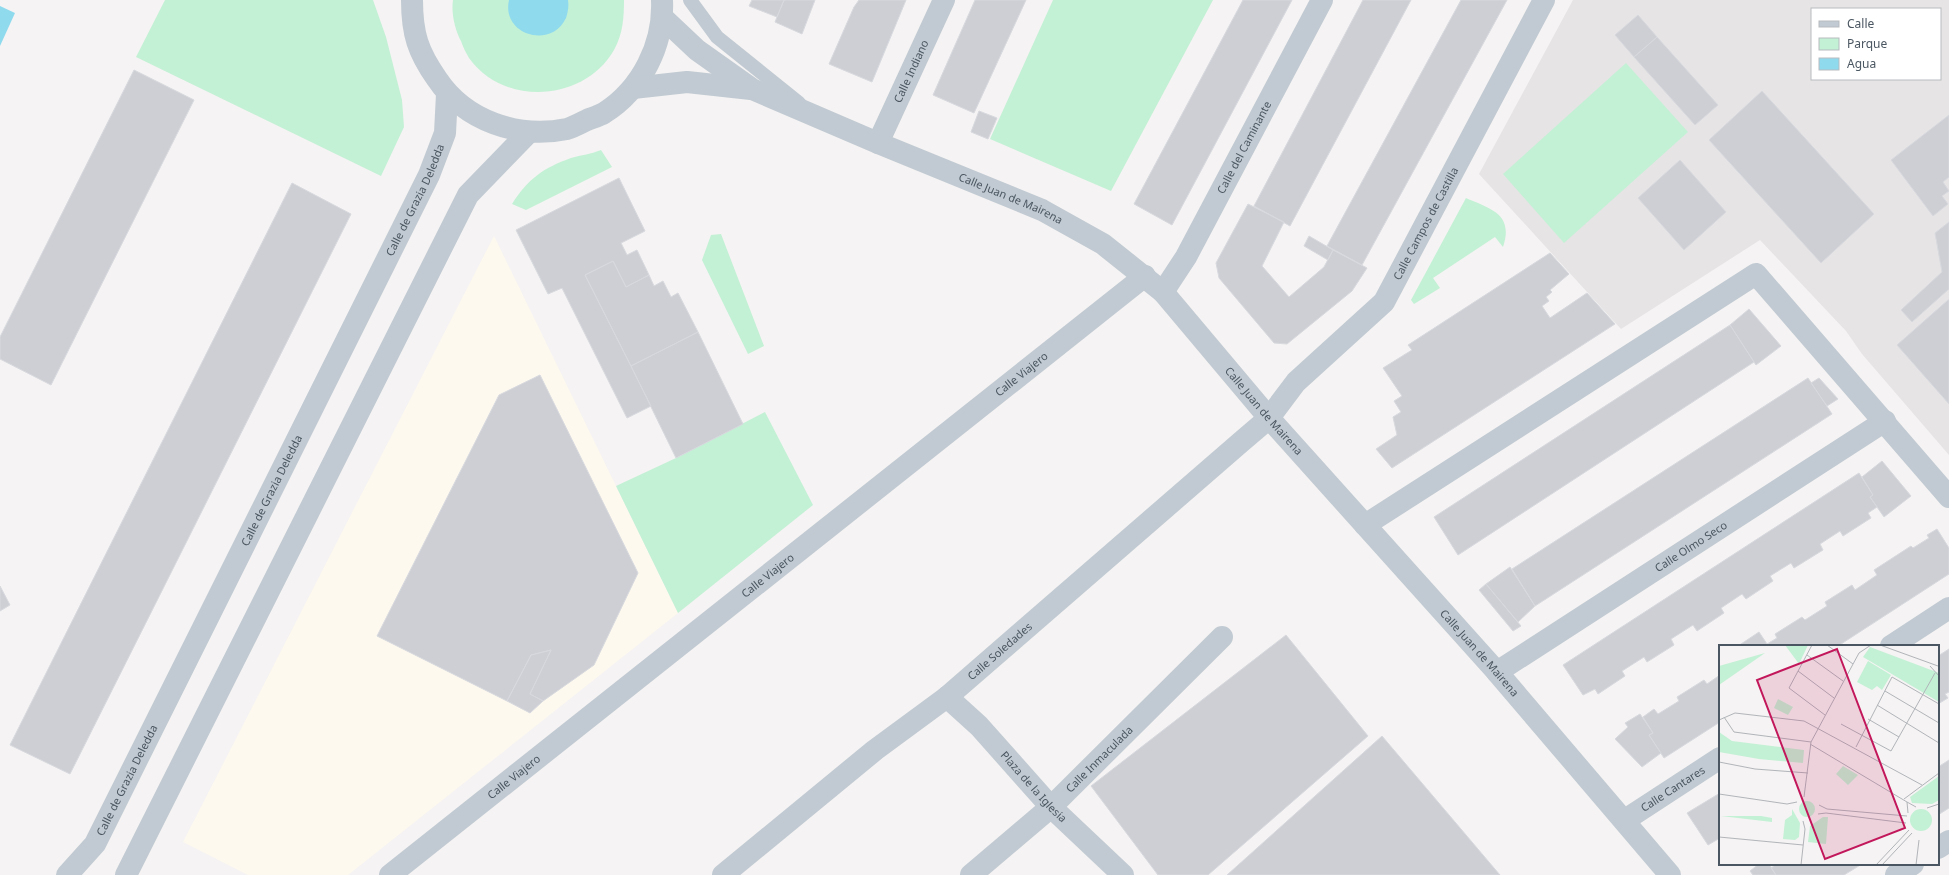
<svg xmlns="http://www.w3.org/2000/svg" width="1949" height="875" viewBox="0 0 1949 875" font-family="'Noto Sans',sans-serif">
  <rect width="100%" height="100%" fill="#f5f3f3"/>
  <path fill="#fdf9ef" d="M494,236L678,613L348,875H248L183,842Z"/>
  <path fill="#e6e4e5" fill-rule="evenodd" d="M1573,0H1949V455L1862,354L1846,331L1760,240L1621,329L1479,174ZM1812,9H1940V79H1812Z"/>
  <path fill="#c3f1d5" d="M165,0H373L386,37L402,100L404,127L381,176L136,57Z
    M453,0H624C624,17 623,34 614,50C584,102 504,107 469,58C466,53 463,47 461,41C455,30 451,13 453,0Z
    M1053,0H1213L1111,191L990,139Z
    M1626,63L1688,132L1564,243L1503,174Z
    M601,150L612,167L526,210L512,204C528,179 543,168 571,158C581,155 592,154 601,150Z
    M1466,198C1491,209 1514,214 1503,247L1495,237L1433,278L1440,288L1414,304L1411,300Z
    M721,234L764,346L748,354L702,260L711,235Z
    M765,412L813,505L678,613L616,486L676,458Z"/>
  <path fill="#90daee" d="M509,0H568C569,6 568,12 566,18C551,50 501,35 509,0Z
    M0,6L15,13L0,46Z"/>
  <path fill="#cdcfd5" stroke="#d7d9de" d="M752,0H784L777,17L749,6Z
    M784,0H815L802,34L775,22Z
    M859,0H906L872,82L829,64L854,7Z
    M975,0H1026L974,113L933,95Z
    M1243,0H1292L1172,225L1134,204Z
    M1363,0H1411L1290,226L1254,206Z
    M1461,0H1507L1362,265L1327,246Z
    M1638,15L1657,37L1634,57L1615,35Z
    M1657,37L1718,105L1695,125L1634,57Z
    M134,70L194,100L51,385L0,359V337Z
    M1762,91L1874,214L1821,263L1709,140Z
    M979,111L997,118L988,139L971,132Z
    M1949,115V177L1943,182L1949,191L1942,196L1948,204L1933,216L1891,160Z
    M1680,160L1726,212L1684,250L1638,198Z
    M619,178L645,231L621,243L627,255L637,250L649,275L626,287L613,261L585,275L651,406L627,418L562,288L548,294L516,230Z
    M292,183L351,214L70,774L10,745Z
    M1248,204L1284,222L1262,266L1289,297L1324,267L1333,250L1367,268L1352,291L1287,344L1274,343L1219,278L1216,263Z
    M1949,222V289L1912,322L1901,310L1942,272L1935,233Z
    M1309,236L1333,250L1328,260L1304,246Z
    M1550,253L1569,274L1550,290L1552,292L1546,297L1549,301L1542,306L1550,318L1587,293L1615,324L1392,468L1376,449L1397,435L1393,417L1401,412L1394,401L1402,396L1383,368L1412,350L1408,345Z
    M613,261L626,287L649,275L654,286L663,281L671,297L678,293L698,332L631,366L585,275Z
    M1948,300H1949V404L1897,345Z
    M1749,309L1781,346L1756,365L1730,325Z
    M1730,325L1754,362L1458,555L1434,517Z
    M698,332L743,424L676,458L631,366Z
    M540,375L638,573L594,665L543,701L530,694L551,650L531,655L507,701L377,636L499,395Z
    M1808,378L1832,414L1535,606L1512,569Z
    M1819,378L1838,399L1827,406L1811,383Z
    M1882,461L1911,496L1884,517L1870,497L1873,495L1862,477Z
    M1859,473L1873,495L1870,497L1877,507L1868,513L1871,518L1843,536L1840,531L1820,544L1823,550L1794,568L1791,563L1770,576L1773,581L1746,599L1742,594L1721,608L1724,613L1697,631L1693,625L1671,639L1674,645L1647,662L1644,657L1622,671L1625,676L1598,694L1595,689L1583,695L1563,665Z
    M1937,529L1949,548V574L1838,646H1738L1759,632L1767,644L1777,638L1775,634L1802,617L1805,620L1827,606L1825,602L1852,585L1855,590L1877,575L1874,570L1911,546L1913,548L1929,538L1927,535Z
    M1510,567L1535,606L1518,622L1486,584Z
    M1486,584L1521,626L1513,631L1479,590Z
    M0,586L10,605L0,611Z
    M1286,635L1368,736L1208,875H1158L1091,786Z
    M1949,649V692L1945,694L1948,698L1938,704V656Z
    M551,650L530,694L543,701L530,713L507,701L531,655Z
    M1720,675V722L1664,758L1649,735L1653,733L1643,717L1654,709L1658,714L1679,701L1677,697L1704,680L1707,684Z
    M1640,714L1653,733L1649,735L1661,753L1642,767L1615,739L1628,727L1625,723Z
    M1382,736L1500,875H1227Z
    M1949,760V808L1938,815V767Z
    M1720,793V838L1708,845L1687,813Z
    M1759,864H1769L1776,875H1753L1750,871Z
    M1777,864L1786,865L1862,864L1844,875H1776L1771,868Z"/>
  <g fill="none" stroke-linecap="round" stroke-linejoin="round">
    <path stroke="#c1cad2" stroke-width="14" d="M690,0L717,37L799,103"/>
    <g stroke="#c1cad2" stroke-width="22">
      <path d="M412,0C412,34 418,52 437,79C465,121 518,139 567,129C574,127 581,123 587,120C592,118 599,116 604,113C642,89 664,44 662,0"/>
      <path id="s1" d="M663,18L697,50L752,89L878,143L1042,210L1103,244L1163,292L1269,418L1497,672L1670,875"/>
      <path d="M633,88L687,82L751,89"/>
      <path id="s2" d="M878,143L944,0"/>
      <path id="s3" d="M1163,292L1186,257L1322,0"/>
      <path d="M1365,525L1756,274L1949,497"/>
      <path d="M1891,646L1949,608"/>
      <path id="s4" d="M1497,672L1885,421"/>
      <path id="s5" d="M947,697L979,726L1051,807L1123,875"/>
      <path id="s6" d="M1625,820L1720,758"/>
      <path d="M1938,848L1949,841"/>
      <path id="s7" d="M67,875L95,844L429,175L445,133L447,94"/>
      <path d="M126,875L468,195L529,132"/>
      <path id="s8" d="M390,875L1145,276"/>
      <path id="s9" d="M723,875L875,750L947,697L1241,442L1269,418L1296,382L1384,302L1544,0"/>
      <path id="s10" d="M971,875L1051,807L1222,637"/>
      <path d="M1896,875L1913,864"/>
    </g>
  </g>
  <g text-anchor="middle" stroke-width="4" stroke-linejoin="round" paint-order="stroke">
    <g font-size="11" fill="#4a5661" stroke="#fff">
      <text dy="4" stroke="none"><textPath href="#s2" startOffset="79">Calle Indiano</textPath></text>
      <text dy="4" stroke="none"><textPath href="#s3" startOffset="166">Calle del Caminante</textPath></text>
      <text dy="4" stroke="none"><textPath href="#s1" startOffset="395">Calle Juan de Mairena</textPath></text>
      <text dy="4" stroke="none"><textPath href="#s7" startOffset="761">Calle de Grazia Deledda</textPath></text>
      <text dy="4" stroke="none"><textPath href="#s9" startOffset="965">Calle Campos de Castilla</textPath></text>
      <text dy="4" stroke="none"><textPath href="#s8" startOffset="806">Calle Viajero</textPath></text>
      <text dy="4" stroke="none"><textPath href="#s1" startOffset="731">Calle Juan de Mairena</textPath></text>
      <text dy="4" stroke="none"><textPath href="#s7" startOffset="437">Calle de Grazia Deledda</textPath></text>
      <text dy="4" stroke="none"><textPath href="#s4" startOffset="231">Calle Olmo Seco</textPath></text>
      <text dy="4" stroke="none"><textPath href="#s8" startOffset="482">Calle Viajero</textPath></text>
      <text dy="4" stroke="none"><textPath href="#s9" startOffset="356">Calle Soledades</textPath></text>
      <text dy="4" stroke="none"><textPath href="#s1" startOffset="1055">Calle Juan de Mairena</textPath></text>
      <text dy="4" stroke="none"><textPath href="#s10" startOffset="173">Calle Inmaculada</textPath></text>
      <text dy="4" stroke="none"><textPath href="#s8" startOffset="158">Calle Viajero</textPath></text>
      <text dy="4" stroke="none"><textPath href="#s7" startOffset="113">Calle de Grazia Deledda</textPath></text>
      <text dy="4" stroke="none"><textPath href="#s5" startOffset="125">Plaza de la Iglesia</textPath></text>
      <text dy="4" stroke="none"><textPath href="#s6" startOffset="57">Calle Cantares</textPath></text>
    </g>
  </g>
  <g transform="translate(1719 645)">
    <rect width="220" height="220" fill="#f5f3f3"/>
    <path d="M66,0H89L80,19ZM151,2L220,28V57L144,12ZM46,8L0,40V21ZM149,16L172,30L163,45L158,41L153,45L138,37ZM59,54L74,62L69,70L55,63ZM0,87L13,96L85,105L84,118L40,114L0,107ZM124,121L139,130L129,140L117,129ZM220,131V155L213,159L193,158L191,152ZM80 164a8 8 0 1 1 16 0a8 8 0 1 1-16 0ZM73,164L81,178L80,192L76,195L64,194L66,175L73,170ZM191 175a11 11 0 1 1 22 0a11 11 0 1 1-22 0ZM2,171H42L53,173V177ZM104,172H109L107,199L89,197L91,181Z" fill="#c3f1d5"/>
    <path fill="none" stroke="#b1b4b9" stroke-width="1" d="M93,0L70,43L106,70M108,0L134,19M161,0L219,21M88,10L124,36M211,21L220,31M79,26L115,53M166,46L220,78M158,60L220,98M5,72L15,87L92,97M149,74L180,92M0,75L16,68L85,76L203,140M122,79L172,106L216,28M91,99L188,157M137,102L173,32L220,59M0,117L36,124L89,128M0,149L68,159L78,157M85,152L92,97L140,8L152,0M185,154L220,128M100,160L108,164L188,171M208,163L220,159M189,168L188,157L197,162M99,169L107,168L187,178M0,192L84,200M82,220L86,184L84,176M157,220L190,185M163,220L193,188M197,220L200,195"/>
    <path fill="#c2185b" fill-opacity="0.15" stroke="#c2185b" stroke-width="2" d="M118,4L186,183L106,214L38,35Z"/>
    <rect width="220" height="220" fill="none" stroke="#4a5661" stroke-width="2"/>
  </g>
  <rect x="1811" y="8" width="130" height="72" fill="#ffffff" stroke="#b7bbc0"/>
  <rect x="1819" y="21" width="20" height="6" fill="#c1cad2" stroke="#b7bbc0"/>
  <text x="1847" y="28" font-size="12" fill="#4a5661">Calle</text>
  <rect x="1819" y="38" width="20" height="12" fill="#c3f1d5" stroke="#b7bbc0"/>
  <text x="1847" y="48" font-size="12" fill="#4a5661">Parque</text>
  <rect x="1819" y="58" width="20" height="12" fill="#90daee" stroke="#b7bbc0"/>
  <text x="1847" y="68" font-size="12" fill="#4a5661">Agua</text>
</svg>
